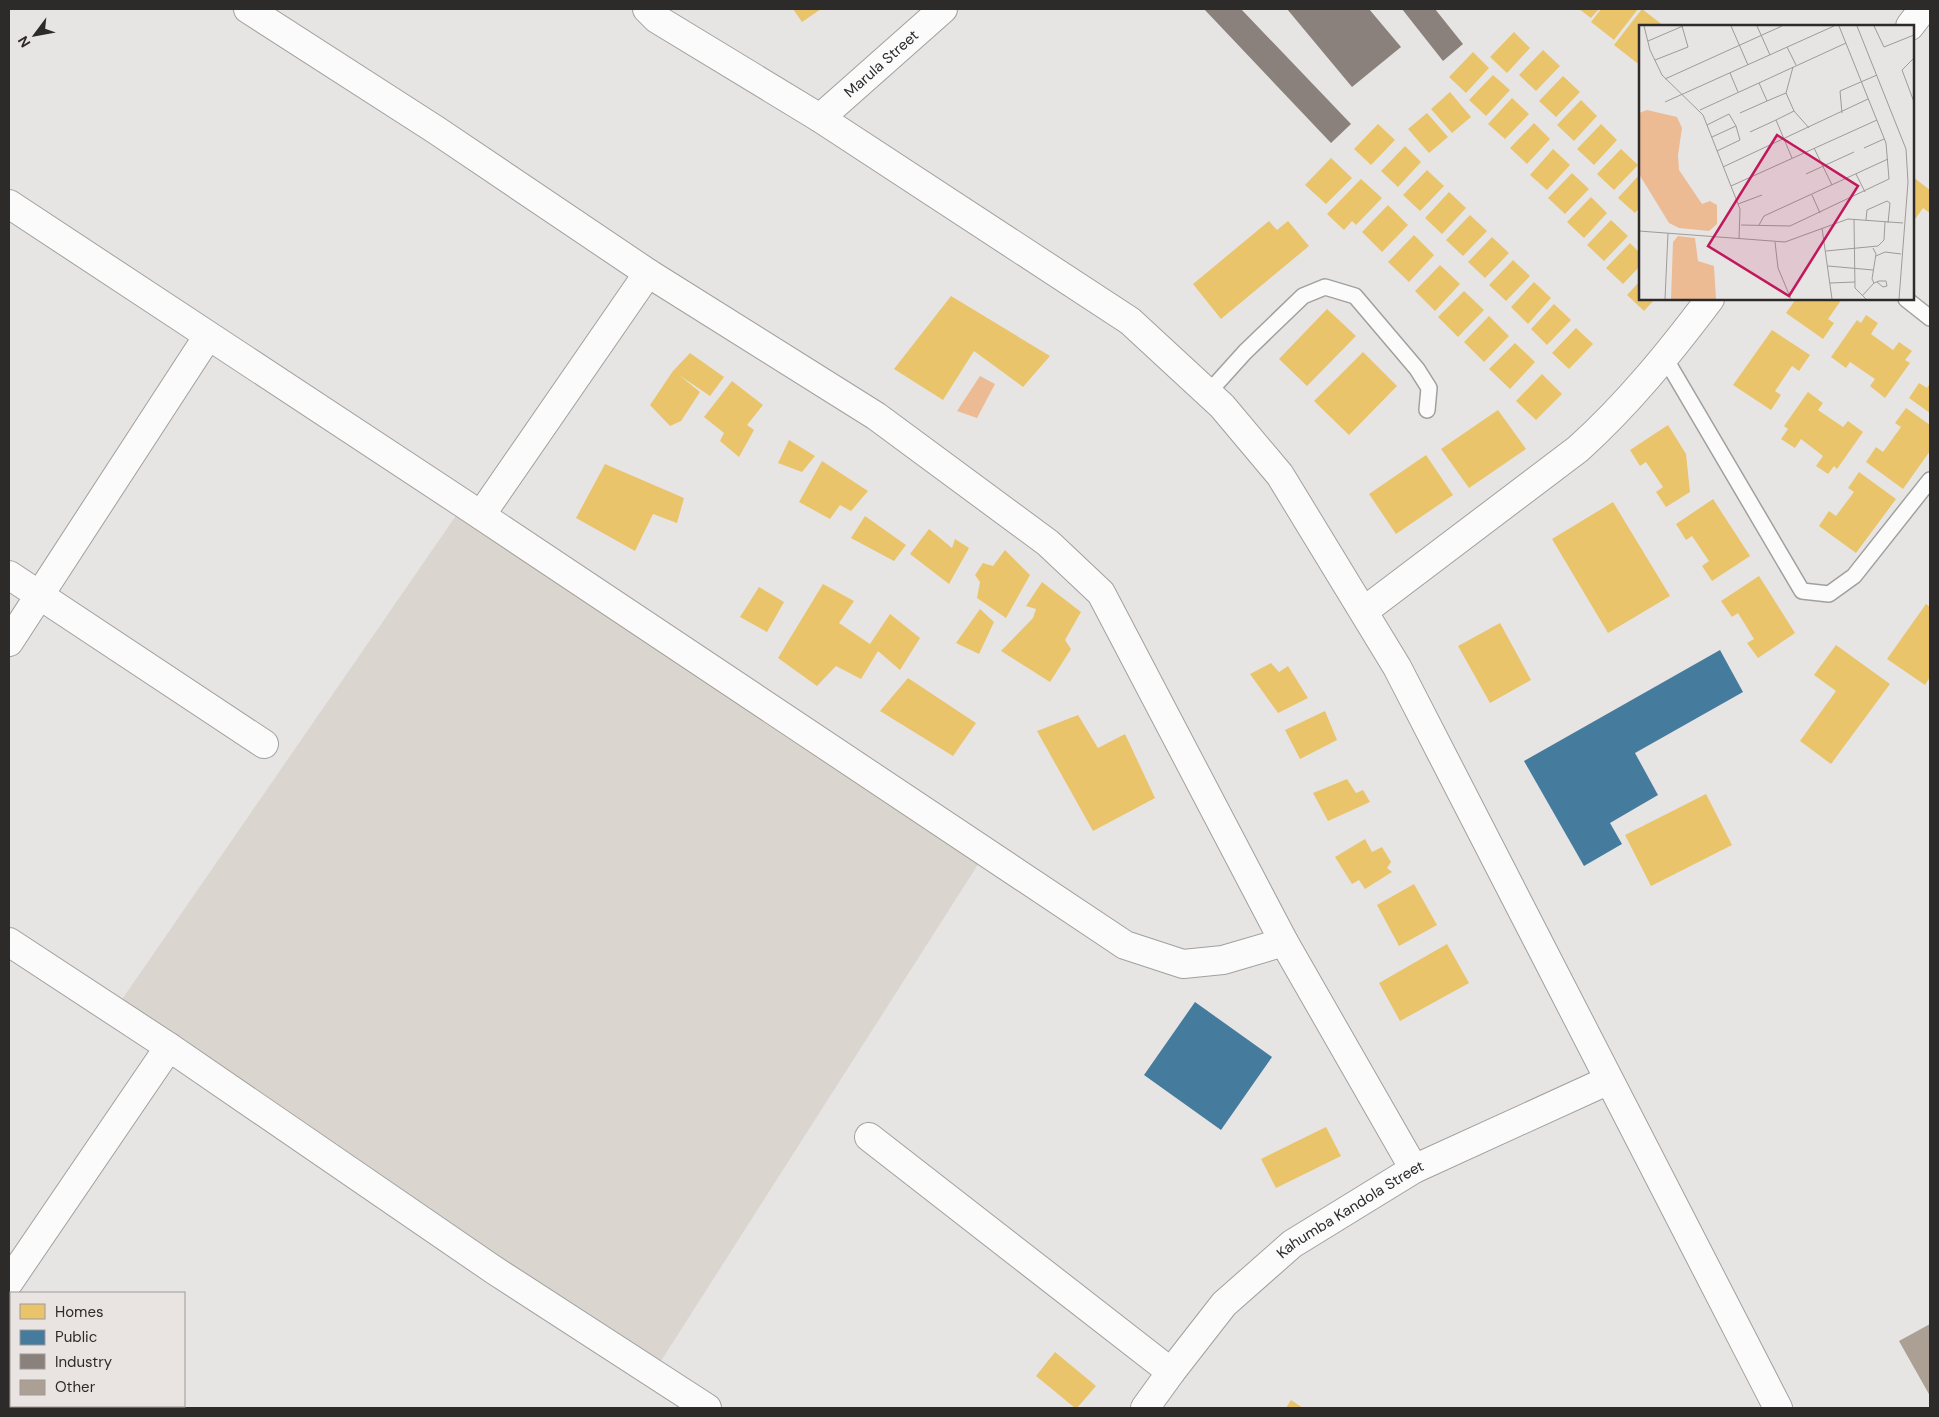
<svg xmlns="http://www.w3.org/2000/svg" width="1939" height="1417" viewBox="0 0 1939 1417" font-family="'DM Sans',sans-serif">
  <rect width="100%" height="100%" fill="#e7e5e3"/>
  <path fill="#dbd5cf" d="M464,504L986,852L654,1372L114,1011Z"/>
  <path fill="#ecbb94" d="M980,376L995,384L977,418L957,411Z"/>
  <path fill="#e9c46a" d="M793,9H821L802,22Z
    M1579,9H1599L1591,18Z
    M1601,9H1638L1614,40L1591,22Z
    M1642,9L1664,26H1640V59L1637,63L1614,45Z
    M1514,32L1530,48L1507,73L1490,57Z
    M1543,50L1560,66L1536,91L1519,75Z
    M1473,52L1489,68L1466,93L1449,77Z
    M1493,75L1510,90L1486,116L1469,100Z
    M1563,76L1580,92L1556,117L1539,101Z
    M1450,92L1471,117L1452,133L1431,109Z
    M1512,98L1529,114L1505,139L1488,124Z
    M1581,100L1597,116L1574,141L1557,125Z
    M1427,113L1448,137L1429,153L1408,129Z
    M1534,123L1550,139L1527,164L1510,148Z
    M1378,124L1395,140L1371,165L1354,149Z
    M1601,124L1617,140L1594,165L1577,149Z
    M1405,146L1421,162L1398,187L1381,171Z
    M1553,149L1570,165L1547,190L1530,175Z
    M1621,149L1638,165L1614,190L1597,174Z
    M1331,158L1352,178L1326,204L1305,185Z
    M1427,170L1444,186L1420,211L1403,195Z
    M1572,173L1589,189L1565,214L1548,198Z
    M1640,174V207L1635,213L1618,198Z
    M1913,177L1930,190V213L1923,208L1913,222Z
    M1361,179L1382,198L1356,225L1352,221L1344,230L1327,214Z
    M1449,192L1466,208L1442,234L1425,218Z
    M1591,197L1607,213L1584,238L1567,222Z
    M1388,205L1408,225L1382,252L1362,232Z
    M1470,215L1487,231L1463,256L1446,240Z
    M1611,220L1628,236L1604,261L1587,245Z
    M1269,221L1277,230L1288,221L1309,246L1221,319L1193,284Z
    M1414,235L1434,255L1409,282L1388,262Z
    M1492,237L1509,253L1485,278L1468,262Z
    M1630,243L1640,253V266L1623,284L1606,268Z
    M1513,260L1530,276L1506,301L1489,285Z
    M1440,265L1460,284L1435,311L1415,291Z
    M1640,281V299H1655L1644,311L1627,295Z
    M1534,282L1551,298L1528,324L1511,307Z
    M1464,291L1484,310L1458,337L1438,317Z
    M951,296L1050,356L1023,387L974,351L943,400L894,369Z
    M1796,299H1842L1828,319L1834,323L1823,339L1786,313Z
    M1554,304L1571,320L1547,345L1531,329Z
    M1327,309L1356,336L1307,386L1279,359Z
    M1866,315L1878,323L1871,334L1893,350L1899,342L1912,351L1905,360L1910,363L1885,398L1870,386L1875,379L1850,362L1846,368L1831,357L1857,320L1861,323Z
    M1489,316L1509,336L1484,362L1464,342Z
    M1576,328L1593,344L1569,369L1552,353Z
    M1772,330L1810,355L1799,371L1792,366L1775,391L1781,395L1771,410L1733,385Z
    M1515,343L1535,362L1510,389L1489,369Z
    M1363,352L1397,386L1349,435L1314,401Z
    M690,353L724,377L710,396L679,375L700,392L681,421L670,426L650,405L673,371Z
    M1542,374L1562,394L1536,420L1516,401Z
    M732,381L763,405L747,425L754,430L739,457L720,441L724,433L704,417Z
    M1919,383L1927,388L1930,383V413L1909,398Z
    M1808,392L1823,403L1818,410L1843,427L1848,421L1863,432L1837,469L1834,466L1828,474L1816,466L1823,456L1801,439L1795,448L1781,439L1788,429L1784,426Z
    M1906,408L1930,425V451L1903,489L1866,462L1876,447L1883,452L1901,427L1895,423Z
    M1498,410L1526,449L1469,488L1441,449Z
    M1668,425L1686,454L1690,492L1666,507L1656,492L1663,487L1646,462L1640,466L1630,450Z
    M789,440L815,456L802,472L778,463Z
    M1426,455L1453,495L1396,534L1369,494Z
    M822,461L868,491L851,511L840,505L830,519L799,502Z
    M605,464L684,498L677,523L653,514L635,551L576,518Z
    M1859,472L1896,499L1856,553L1819,526L1829,511L1836,516L1854,492L1848,488Z
    M1713,499L1750,556L1712,581L1702,566L1709,561L1692,536L1686,540L1676,524Z
    M1613,502L1670,596L1608,633L1552,539Z
    M865,516L906,545L894,561L851,538Z
    M929,529L952,548L955,539L969,548L949,584L910,554Z
    M1005,550L1030,575L1006,618L977,598L980,582L975,575L983,563L993,566Z
    M1759,576L1795,633L1758,658L1747,643L1754,639L1738,613L1732,617L1721,601Z
    M1042,582L1081,612L1065,640L1071,649L1050,682L1001,651L1033,618L1036,609L1026,606Z
    M823,584L854,601L839,623L870,644L890,614L920,638L900,670L878,651L861,679L836,666L817,686L778,658Z
    M759,587L784,602L767,632L740,617Z
    M1926,604L1930,607V677L1925,685L1887,659Z
    M980,609L994,622L979,654L956,643Z
    M1500,623L1531,680L1490,703L1458,646Z
    M1836,645L1890,684L1831,764L1800,741L1836,691L1814,675Z
    M1271,663L1279,672L1288,666L1308,698L1278,713L1250,674Z
    M908,678L976,723L953,756L880,711Z
    M1325,711L1337,740L1300,759L1285,730Z
    M1078,715L1098,748L1125,734L1155,798L1093,831L1037,731Z
    M1347,779L1356,793L1363,790L1370,802L1328,821L1313,793Z
    M1706,794L1732,845L1651,886L1625,835Z
    M1365,839L1372,852L1382,847L1391,862L1387,868L1392,872L1365,889L1359,880L1352,884L1335,857Z
    M1414,884L1437,925L1399,946L1377,905Z
    M1447,944L1469,983L1400,1021L1379,983Z
    M1326,1127L1341,1156L1276,1188L1261,1159Z
    M1055,1352L1096,1386L1077,1408H1075L1036,1376Z
    M1291,1400L1303,1408H1286Z"/>
  <path fill="#457b9d" d="M1720,650L1743,692L1635,753L1658,795L1610,823L1622,844L1584,866L1524,761Z
    M1195,1002L1272,1057L1221,1130L1144,1075Z"/>
  <path fill="#8a817c" d="M1204,9H1241L1351,124L1331,143Z
    M1287,9H1369L1401,47L1352,87Z
    M1402,9H1435L1463,44L1443,61Z"/>
  <path fill="#ac9f94" d="M1930,1324V1396L1899,1341Z"/>
  <g fill="none" stroke-linecap="round" stroke-linejoin="round">
    <defs>
      <path id="service" d="M1906,299L1930,318
        M1665,358L1802,591L1829,594L1854,576L1930,480
        M1208,393L1245,352L1303,296L1325,287L1355,296L1417,369L1429,388L1427,410"/>
      <g id="minor">
        <path d="M248,9L436,130L648,273L876,416L1048,543L1101,593L1284,942L1414,1169"/>
        <path d="M647,9L657,19L820,118L1130,321L1222,406L1280,475L1397,667L1778,1408"/>
        <path d="M1910,26L1923,9"/>
        <path id="s1" d="M820,118L943,9"/>
        <path d="M9,204L464,504L1125,945L1183,964L1223,960L1284,942"/>
        <path d="M481,515L648,273"/>
        <path d="M9,575L264,744"/>
        <path d="M1364,611L1578,449C1628,404 1670,352 1710,299"/>
        <path d="M9,642L208,336"/>
        <path d="M9,942L169,1047L494,1270L707,1408"/>
        <path d="M869,1137L1171,1372"/>
        <path d="M9,1282L169,1047"/>
        <path d="M9,1308L11,1310"/>
        <path d="M156,1406L160,1408"/>
        <path id="s2" d="M1145,1408L1171,1372L1224,1304L1292,1244L1414,1169L1609,1080"/>
      </g>
    </defs>
    <use href="#service" stroke="#a1a09e" stroke-width="18"/>
    <use href="#minor" stroke="#a1a09e" stroke-width="30"/>
    <use href="#service" stroke="#fbfbfb" stroke-width="15"/>
    <use href="#minor" stroke="#fbfbfb" stroke-width="28"/>
  </g>
  <g text-anchor="middle" stroke-width="5" stroke-linejoin="round" paint-order="stroke">
    <g font-size="15" fill="#2d2b2a" stroke="#e9e4e1">
      <text dy="5" stroke="none"><textPath href="#s1" startOffset="82">Marula Street</textPath></text>
      <text dy="5" stroke="none"><textPath href="#s2" startOffset="289">Kahumba Kandola Street</textPath></text>
    </g>
  </g>
  <g transform="translate(1639 25)">
    <rect width="275" height="275" fill="#e7e5e3"/>
    <path d="M8,85L38,92L43,103L39,130L40,145L63,179L71,176L78,180V199L70,206L40,203L30,198L0,149V88ZM39,211L56,213L59,236L75,241L77,274H32L34,217Z" fill="#ecbb94"/>
    <path fill="none" stroke="#9d9b99" stroke-width="1" d="M5,1L11,25L23,50L64,90L101,184L100,214M92,1L109,40M118,1L131,30M218,1L267,124L269,157L260,274M235,1L245,22L275,10M9,16L44,1M148,22L157,40M275,33L263,45L275,77M16,35L49,22L43,1M91,48L99,67M26,54L143,1M128,76L147,68L154,42M26,77L195,1M61,85L207,18M155,86L170,103M101,88L128,76L120,58M203,88L201,66L238,50M137,95L155,86L147,68M68,100L90,89L97,101L101,115L78,126M111,107L137,95L153,133M73,112L97,101M175,123L193,160M225,123L245,114M84,142L229,74M167,149L215,127M217,149L226,167M92,161L238,95M173,170L181,188M99,179L123,170M215,194L216,263L227,274M227,195L228,185L248,176L251,178L249,198M102,200L151,201L250,154L247,118L200,1M120,200L125,191L249,134M183,203L193,274M0,206L146,217L209,194L264,198M136,217L139,243L152,274M234,223L237,229L233,254L235,258M187,226L239,221L245,215L246,197M237,231L246,227L262,229M189,241L234,245M191,258L216,257M223,271L235,258L240,256H247L248,261L244,262L238,257M26,274L29,208"/>
    <path fill="#c2185b" fill-opacity="0.15" stroke="#c2185b" stroke-width="2.5" d="M138,110L219,161L150,271L69,221Z"/>
    <rect width="275" height="275" fill="none" stroke="#2d2b2a" stroke-width="2.5"/>
  </g>
  <rect width="1939" height="1417" fill="none" stroke="#2d2b2a" stroke-width="20"/>
  <rect x="10" y="1292" width="175" height="115" fill="#e9e4e1" stroke="#9e9a98"/>
  <rect x="20" y="1304" width="25" height="15" fill="#e9c46a" stroke="#9e9a98"/>
  <text x="55" y="1317" font-size="15" fill="#2d2b2a">Homes</text>
  <rect x="20" y="1330" width="25" height="15" fill="#457b9d" stroke="#9e9a98"/>
  <text x="55" y="1342" font-size="15" fill="#2d2b2a">Public</text>
  <rect x="20" y="1354" width="25" height="15" fill="#8a817c" stroke="#9e9a98"/>
  <text x="55" y="1367" font-size="15" fill="#2d2b2a">Industry</text>
  <rect x="20" y="1380" width="25" height="15" fill="#ac9f94" stroke="#9e9a98"/>
  <text x="55" y="1392" font-size="15" fill="#2d2b2a">Other</text>
  <g transform="translate(35 35) rotate(238)" stroke="#e9e4e1" stroke-width="4" paint-order="stroke">
  <path d="M0-4L9 19L0 12L-9 19Z" fill="#2d2b2a"/>
  <text y="-8" font-size="14" font-weight="bold" text-anchor="middle" fill="#2d2b2a">N</text>
  </g>
</svg>
